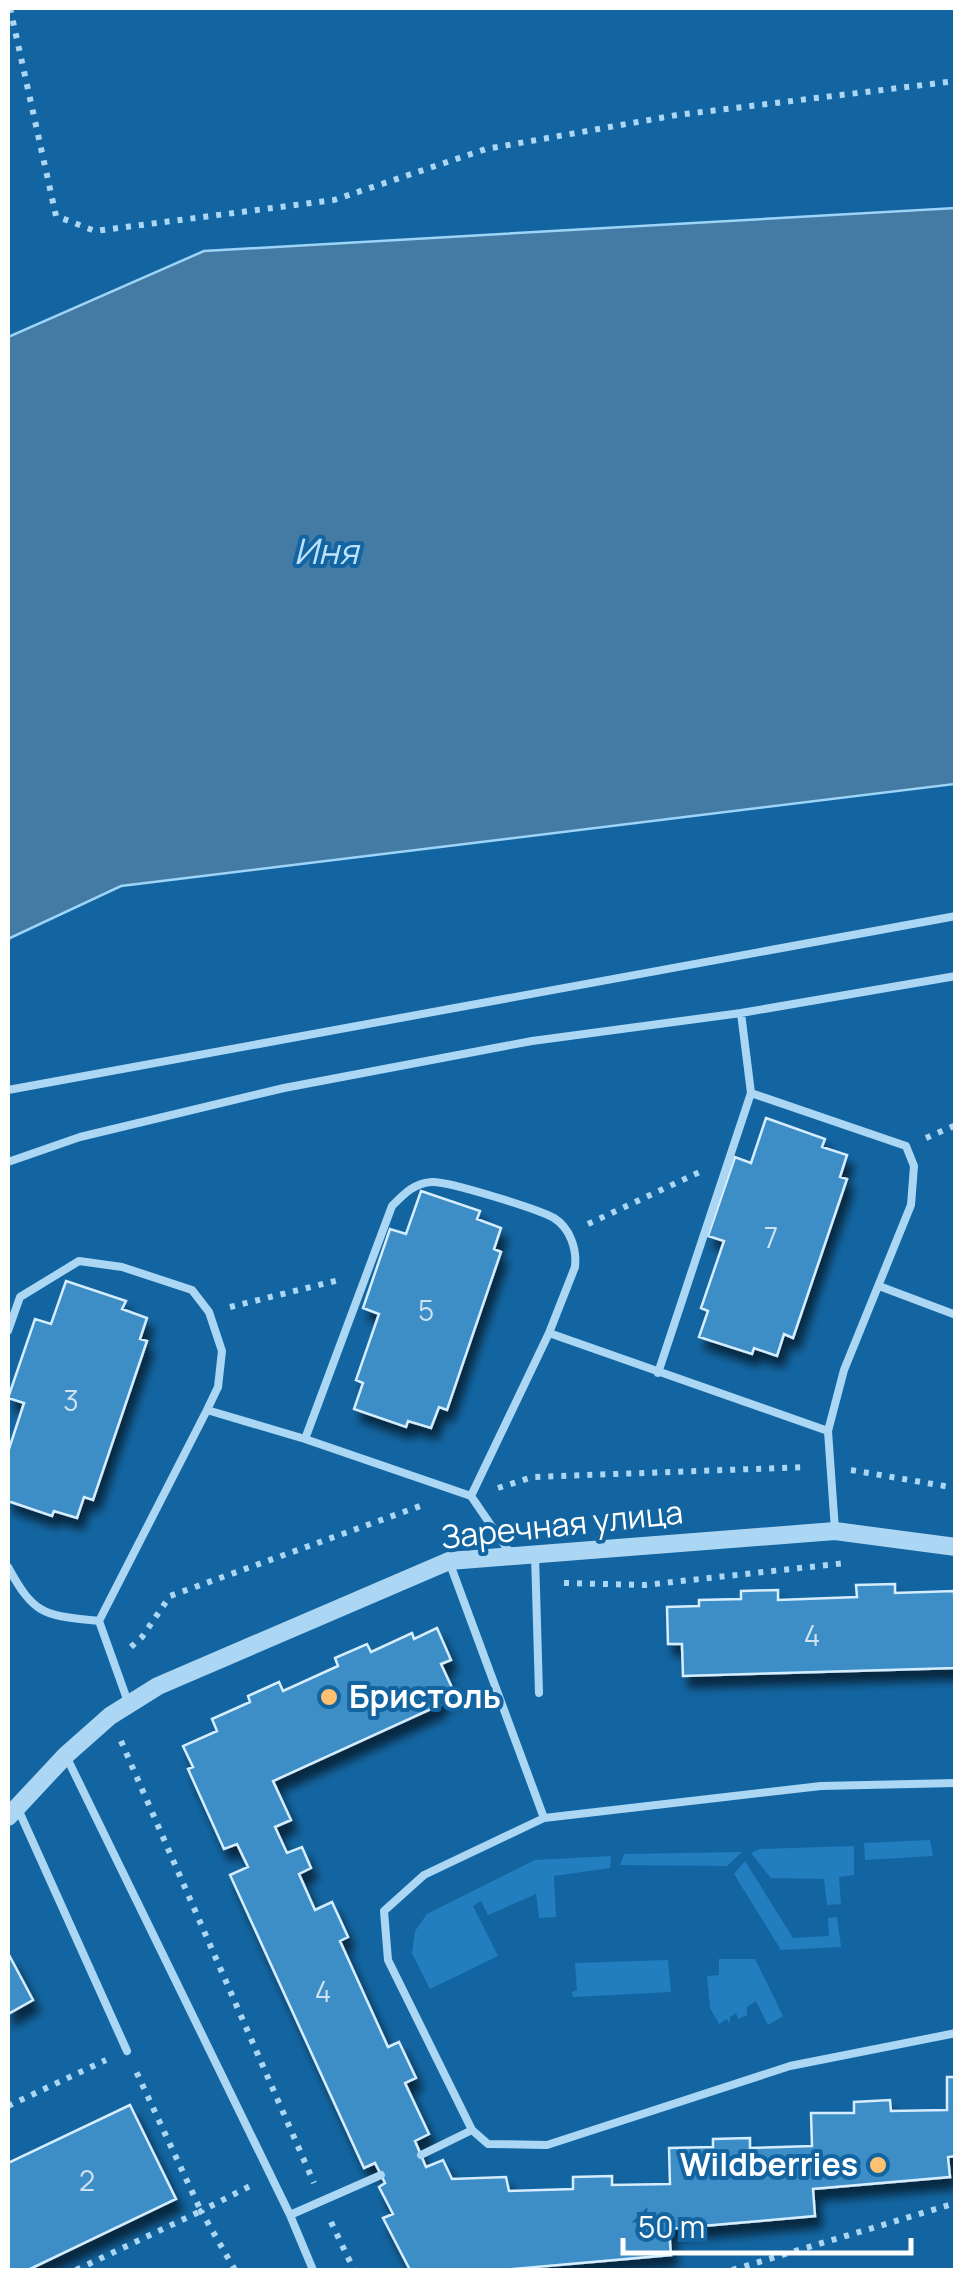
<svg xmlns="http://www.w3.org/2000/svg" width="963" height="2278" viewBox="0 0 963 2278" font-family="Manrope,sans-serif">
  <defs>
    <filter id="shadow"><feDropShadow dx="6" dy="11" stdDeviation="5" flood-color="#0009"/></filter>
  </defs>
  <rect width="100%" height="100%" fill="#1365a1"/>
  <path fill="#227ebe" d="M930,1840L933,1856L865,1860L864,1843Z
    M854,1846V1875L839,1877L841,1904L827,1905L824,1879L771,1878L751,1853L760,1849Z
    M742,1852L727,1866L620,1865L624,1854Z
    M611,1856L610,1868L554,1876L556,1917L539,1918L536,1894L488,1915L481,1901L473,1906L498,1956L430,1989L412,1953L415,1931L427,1914L535,1860Z
    M745,1861L793,1938L829,1936L828,1918L837,1917L841,1947L781,1950L734,1874Z
    M719,1959H755L783,2016L768,2025L756,2001L747,2007V2015L738,2019L736,2013L730,2017V2024L727,2019L719,2024L710,2008L707,1976L719,1975Z
    M668,1960L671,1992L573,1997L572,1992L577,1990L575,1963Z"/>
  <path fill="#437ba5" stroke="#9ed4f7" stroke-width="2.5" d="M955,208V784L121,886L8,939V337L204,251Z"/>
  <path fill="#3c8dc7" stroke="#d5edfe" stroke-width="2.5" filter="url(#shadow)" d="M766,1118L825,1139L822,1147L847,1155L840,1177L847,1179L793,1338L784,1334L777,1356L754,1348L752,1354L699,1337L708,1311L701,1308L724,1241L708,1236L735,1157L751,1163Z
    M421,1191L480,1211L477,1219L501,1228L494,1249L501,1252L447,1410L439,1407L431,1428L408,1421L406,1427L354,1409L363,1383L356,1380L379,1314L363,1308L390,1229L406,1234Z
    M66,1281L126,1301L122,1309L147,1318L140,1339L147,1341L93,1500L84,1497L77,1518L54,1511L52,1516L8,1501V1452L24,1403L8,1398L35,1319L51,1324Z
    M895,1584V1593L954,1591L956,1668L683,1676L682,1644H668L667,1607L699,1606V1600L741,1599V1591L778,1590V1600L857,1597L856,1585Z
    M437,1628L451,1660L441,1664L454,1692L437,1700L440,1705L273,1781L291,1820L275,1827L287,1853L302,1847L311,1868L299,1874L315,1910L332,1902L348,1937L340,1941L388,2047L399,2042L416,2078L405,2083L429,2134L415,2141L426,2167L443,2160L452,2179L506,2177L509,2191L573,2189V2177L612,2176V2185L670,2184L669,2148L713,2147V2139L750,2138V2148L812,2146L811,2113H854V2102L890,2100L891,2111L947,2110V2077H956V2156L948,2157L950,2177L813,2189L815,2216L669,2229L671,2255L502,2270H410L383,2218L393,2214L379,2187L385,2183L375,2163L364,2168L230,1875L248,1867L237,1844L224,1849L188,1769L193,1767L183,1746L217,1731L212,1719L250,1702L248,1696L279,1682L283,1691L338,1666L335,1658L367,1644L371,1652L412,1633L414,1639Z
    M8,1953L33,2000L8,2014Z
    M130,2105L176,2199L28,2270H8V2163Z"/>
  <g fill="none" stroke-linecap="round" stroke-linejoin="round">
    <path stroke="#acd7f4" stroke-width="6" stroke-dasharray="5 8" stroke-linecap="butt" d="M10,8L56,216L95,231L334,200L486,149L677,115L956,81
      M926,1138L956,1125
      M588,1224L704,1170
      M230,1307L339,1280
      M851,1470L956,1488
      M498,1488L533,1477L808,1467
      M564,1583L645,1585L846,1563
      M131,1647L142,1637L170,1596L423,1505
      M121,1741L314,2183
      M8,2106L106,2060
      M331,2222L354,2270
      M76,2270L201,2211L135,2069
      M235,2270L201,2211L254,2184
      M732,2270L956,2203"/>
    <path stroke="#acd7f4" stroke-width="8" d="M8,1090L956,916
      M751,1093L906,1146L914,1166L911,1205L844,1370L828,1431L835,1530
      M8,1162L80,1137L284,1088L532,1041L741,1013L956,976
      M879,1286L956,1315
      M8,1331L20,1297L79,1261L122,1267L192,1290L209,1312L222,1351L218,1387L207,1410L305,1439L471,1496
      M658,1373L751,1093L741,1013
      M305,1439L392,1206C404,1194 414,1183 432,1182C448,1181 538,1209 554,1218C570,1228 577,1249 575,1267L549,1333
      M510,1553L471,1496L549,1333L828,1431
      M535,1555L539,1693
      M450,1564L544,1818
      M8,1567C35,1617 45,1615 99,1621L128,1702
      M99,1621L207,1410
      M66,1756L290,2215
      M956,1783L821,1786L544,1818L424,1875L384,1911L388,1960L472,2130L488,2144L547,2145L790,2066L956,2033
      M18,1809L127,2051
      M421,2155L472,2130
      M313,2270L290,2215L381,2175"/>
    <path stroke="#acd7f4" stroke-width="18" d="M8,1817L66,1755L110,1716L158,1686L449,1561L835,1531L956,1547"/>
  </g>
  <g fill="#ffc16f" stroke="#1365a1" stroke-width="4">
    <circle cx="329" cy="1697" r="10"/>
    <circle cx="878" cy="2165" r="10"/>
  </g>
  <g text-anchor="middle" stroke-width="8" stroke-linejoin="round" paint-order="stroke">
    <g font-size="28" fill="#cee2f1">
      <text x="771" y="1248">7</text>
      <text x="426" y="1321">5</text>
      <text x="71" y="1411">3</text>
      <text x="812" y="1646">4</text>
      <text x="323" y="2002">4</text>
      <text x="87" y="2191">2</text>
    </g>
    <g font-size="32" fill="#fff" stroke="#1365a1">
      <text transform="translate(562 1525) rotate(-6)" y="11">Заречная улица</text>
    </g>
    <g font-size="32" font-weight="bold" fill="#fff" stroke="#1365a1" text-anchor="start">
      <text x="349" y="1708">Бристоль</text>
      <text x="858" y="2176" text-anchor="end">Wildberries</text>
    </g>
    <g font-size="35" font-style="italic" fill="#bce2fb" stroke="#1365a1">
      <text x="326" y="564">Иня</text>
    </g>
  </g>
  <rect width="963" height="2278" fill="none" stroke="#ffffff" stroke-width="20"/>
  <path d="M623 2238v15h288v-15" fill="none" stroke="#ffffff" stroke-width="5"/>
  <text x="638" y="2238" font-size="30" fill="#ffffff" stroke="#1365a1" stroke-width="8" paint-order="stroke">50 m</text>
</svg>
